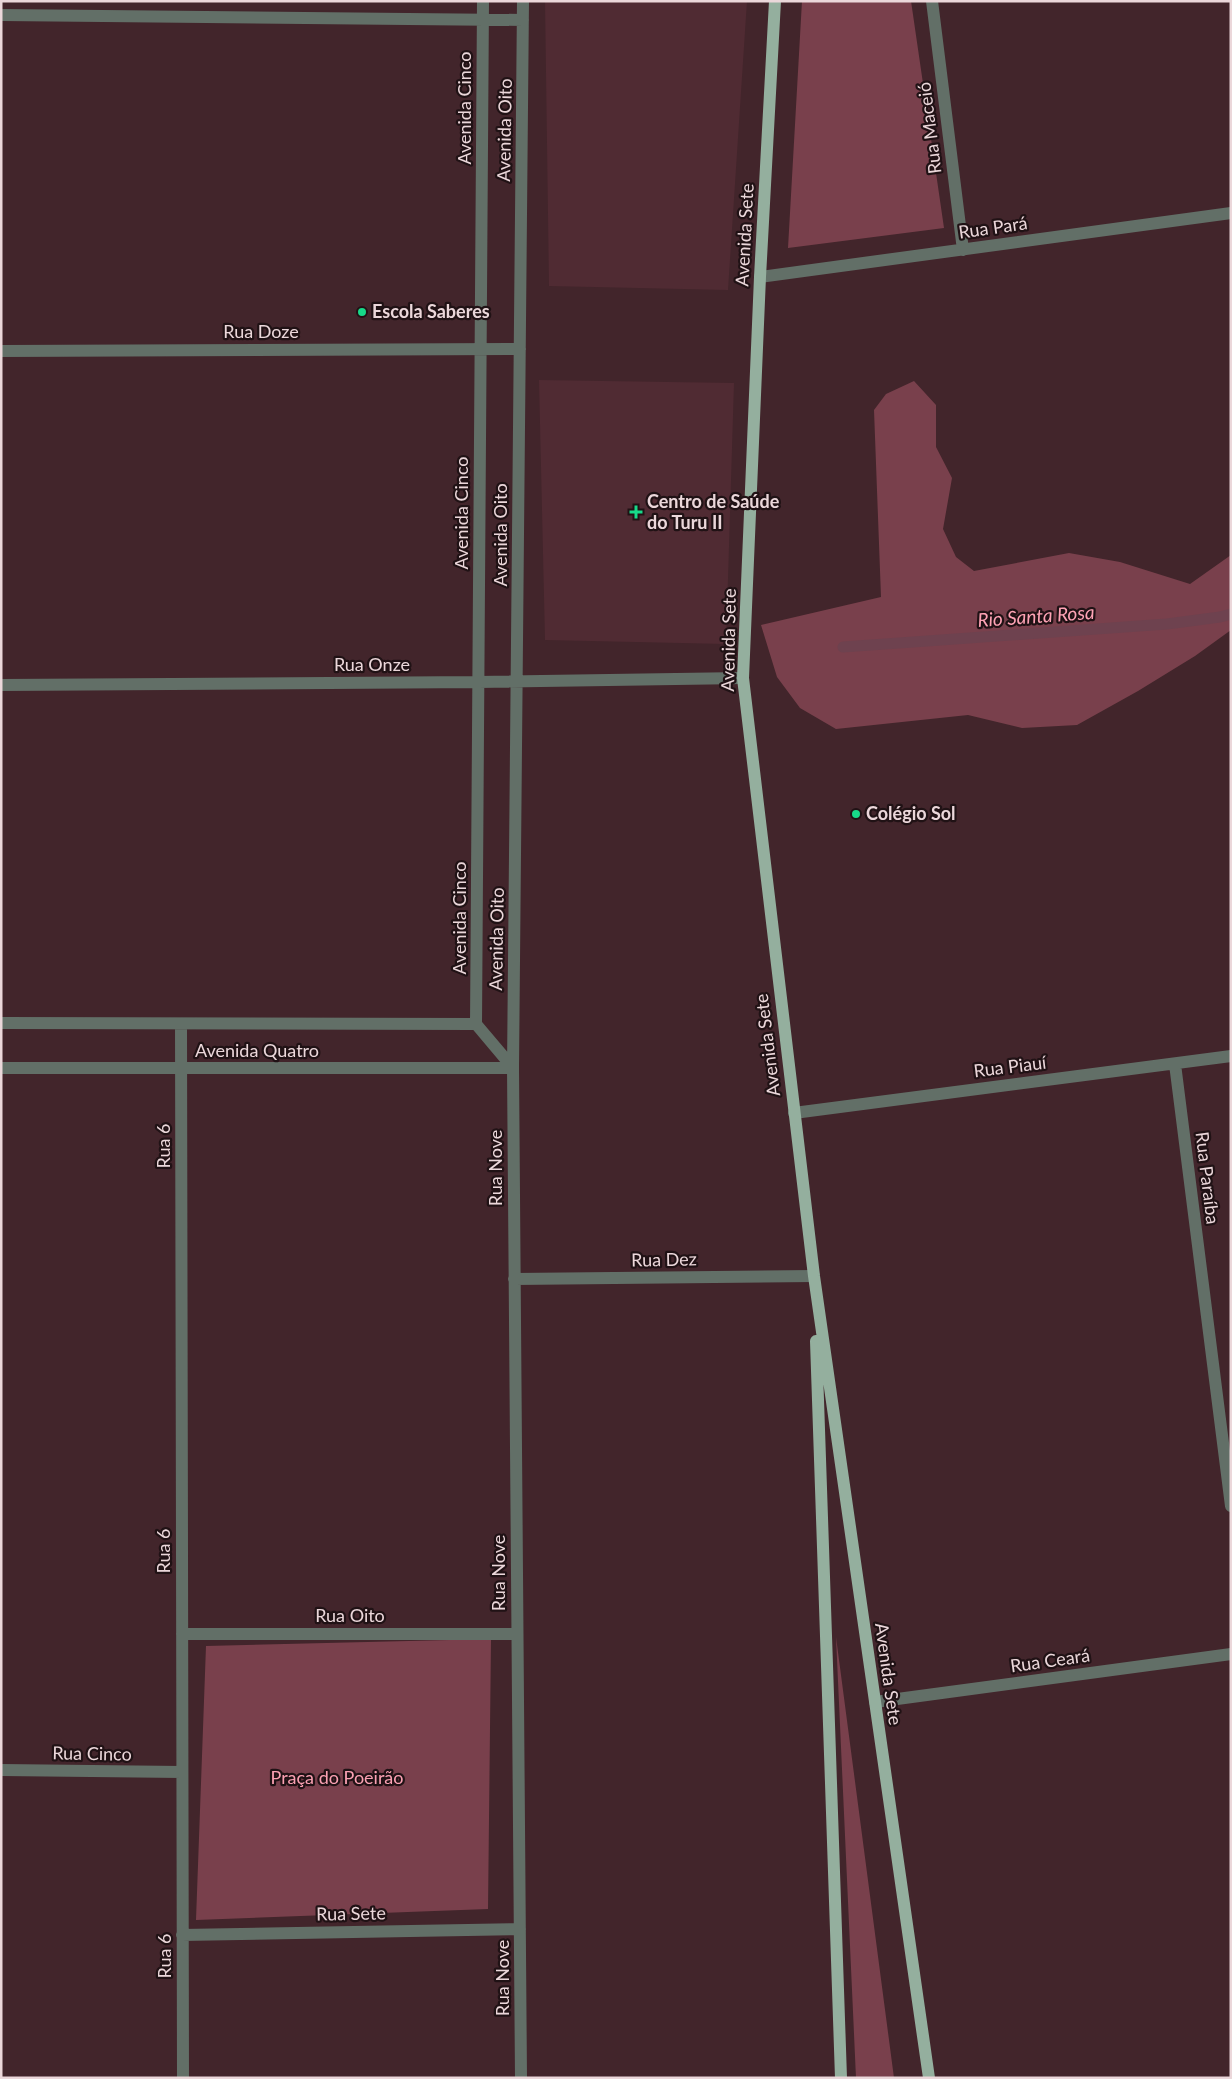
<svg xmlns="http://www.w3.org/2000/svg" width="1232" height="2079" viewBox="0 0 1232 2079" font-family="Lato,sans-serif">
  <rect width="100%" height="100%" fill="#42252b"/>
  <path fill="#502b33" d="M545,1H747L728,290L549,286Z
    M539,380L734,383L726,644L545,640Z"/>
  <path fill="#79404c" d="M802,1H911L944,228L788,248Z
    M914,381L936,405V447L952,478L943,529L956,557L974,571L1069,553L1120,562L1190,584L1231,555V630L1195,656L1138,691L1077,725L1022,728L968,715L836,729L800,708L777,677L761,625L881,597L874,410L886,394Z
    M836,1637L894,2078H856Z
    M491,1639L488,1909L196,1920L206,1646Z"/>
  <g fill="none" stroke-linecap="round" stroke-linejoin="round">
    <path stroke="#6e424f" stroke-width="11" d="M843,647L1167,624L1220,617L1231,614"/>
    <path stroke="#626f67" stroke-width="12" d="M932,1L963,250
      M1,15L523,20
      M760,277L1231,213
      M1,351L520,349
      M1,685L479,682L743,678
      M1,1023L476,1024
      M181,1024L183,2078
      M476,1024L483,1
      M476,1024L513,1068
      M1175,1064L1231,1506
      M1,1068H513
      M794,1113L1231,1056
      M514,1279L814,1276
      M182,1634H517
      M875,1702L1231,1654
      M1,1770L182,1772
      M182,1935L520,1929
      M521,2078L513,1068L523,1"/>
    <path stroke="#94af9e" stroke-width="12" d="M775,1L760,277L743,678L814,1276L929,2078
      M816,1341L841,2078"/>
  </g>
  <g fill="#17d989" stroke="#201215" stroke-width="2">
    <circle cx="362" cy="312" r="5"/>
    <path d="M633.5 504.5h5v5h5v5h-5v5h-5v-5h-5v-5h5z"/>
    <circle cx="856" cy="814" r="5"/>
  </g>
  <g text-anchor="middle" stroke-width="4.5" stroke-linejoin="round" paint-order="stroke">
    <g font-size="18" fill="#ebd7da" stroke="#201215">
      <text transform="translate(465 108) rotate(-90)" y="6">Avenida Cinco</text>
      <text transform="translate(930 128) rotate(-97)" y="6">Rua Maceió</text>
      <text transform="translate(505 130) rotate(-89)" y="6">Avenida Oito</text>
      <text transform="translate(993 228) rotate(-8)" y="6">Rua Pará</text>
      <text transform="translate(745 235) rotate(-87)" y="6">Avenida Sete</text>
      <text x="261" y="338">Rua Doze</text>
      <text transform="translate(462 513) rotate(-90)" y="6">Avenida Cinco</text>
      <text transform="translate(501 535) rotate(-90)" y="6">Avenida Oito</text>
      <text transform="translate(729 640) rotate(-89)" y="6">Avenida Sete</text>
      <text x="372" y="671">Rua Onze</text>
      <text transform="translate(460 918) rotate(-90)" y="6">Avenida Cinco</text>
      <text transform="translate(497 939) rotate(-89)" y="6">Avenida Oito</text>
      <text transform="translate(768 1045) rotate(-97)" y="6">Avenida Sete</text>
      <text x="257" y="1057">Avenida Quatro</text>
      <text transform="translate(1010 1067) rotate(-7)" y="6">Rua Piauí</text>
      <text transform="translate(164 1146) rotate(-90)" y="6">Rua 6</text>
      <text transform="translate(496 1168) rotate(-90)" y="6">Rua Nove</text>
      <text transform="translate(1207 1178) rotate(83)" y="6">Rua Paraíba</text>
      <text transform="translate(664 1260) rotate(-1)" y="6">Rua Dez</text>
      <text transform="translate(164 1551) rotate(-90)" y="6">Rua 6</text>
      <text transform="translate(499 1573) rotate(-90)" y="6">Rua Nove</text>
      <text x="350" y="1622">Rua Oito</text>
      <text transform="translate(1050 1661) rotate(-8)" y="6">Rua Ceará</text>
      <text transform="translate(888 1674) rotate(82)" y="6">Avenida Sete</text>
      <text transform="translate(92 1754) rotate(1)" y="6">Rua Cinco</text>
      <text transform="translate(351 1914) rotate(-1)" y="6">Rua Sete</text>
      <text transform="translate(165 1956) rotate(-90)" y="6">Rua 6</text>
      <text transform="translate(503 1978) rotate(-90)" y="6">Rua Nove</text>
    </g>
    <g font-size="18" font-weight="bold" fill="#ebd7da" stroke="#201215" text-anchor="start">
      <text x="372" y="318">Escola Saberes</text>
      <text x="647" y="508">Centro de Saúde<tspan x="647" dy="21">do Turu II</tspan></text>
      <text x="866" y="820">Colégio Sol</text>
    </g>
    <g font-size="18" fill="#fba1b3" stroke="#201215">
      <text x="337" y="1784">Praça do Poeirão</text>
    </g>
    <g font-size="19" font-style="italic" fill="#fea3b5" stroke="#201215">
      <text transform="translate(1036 616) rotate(-4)" y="7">Rio Santa Rosa</text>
    </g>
  </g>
  <rect width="1232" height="2079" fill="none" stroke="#ebd7da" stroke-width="5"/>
</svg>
